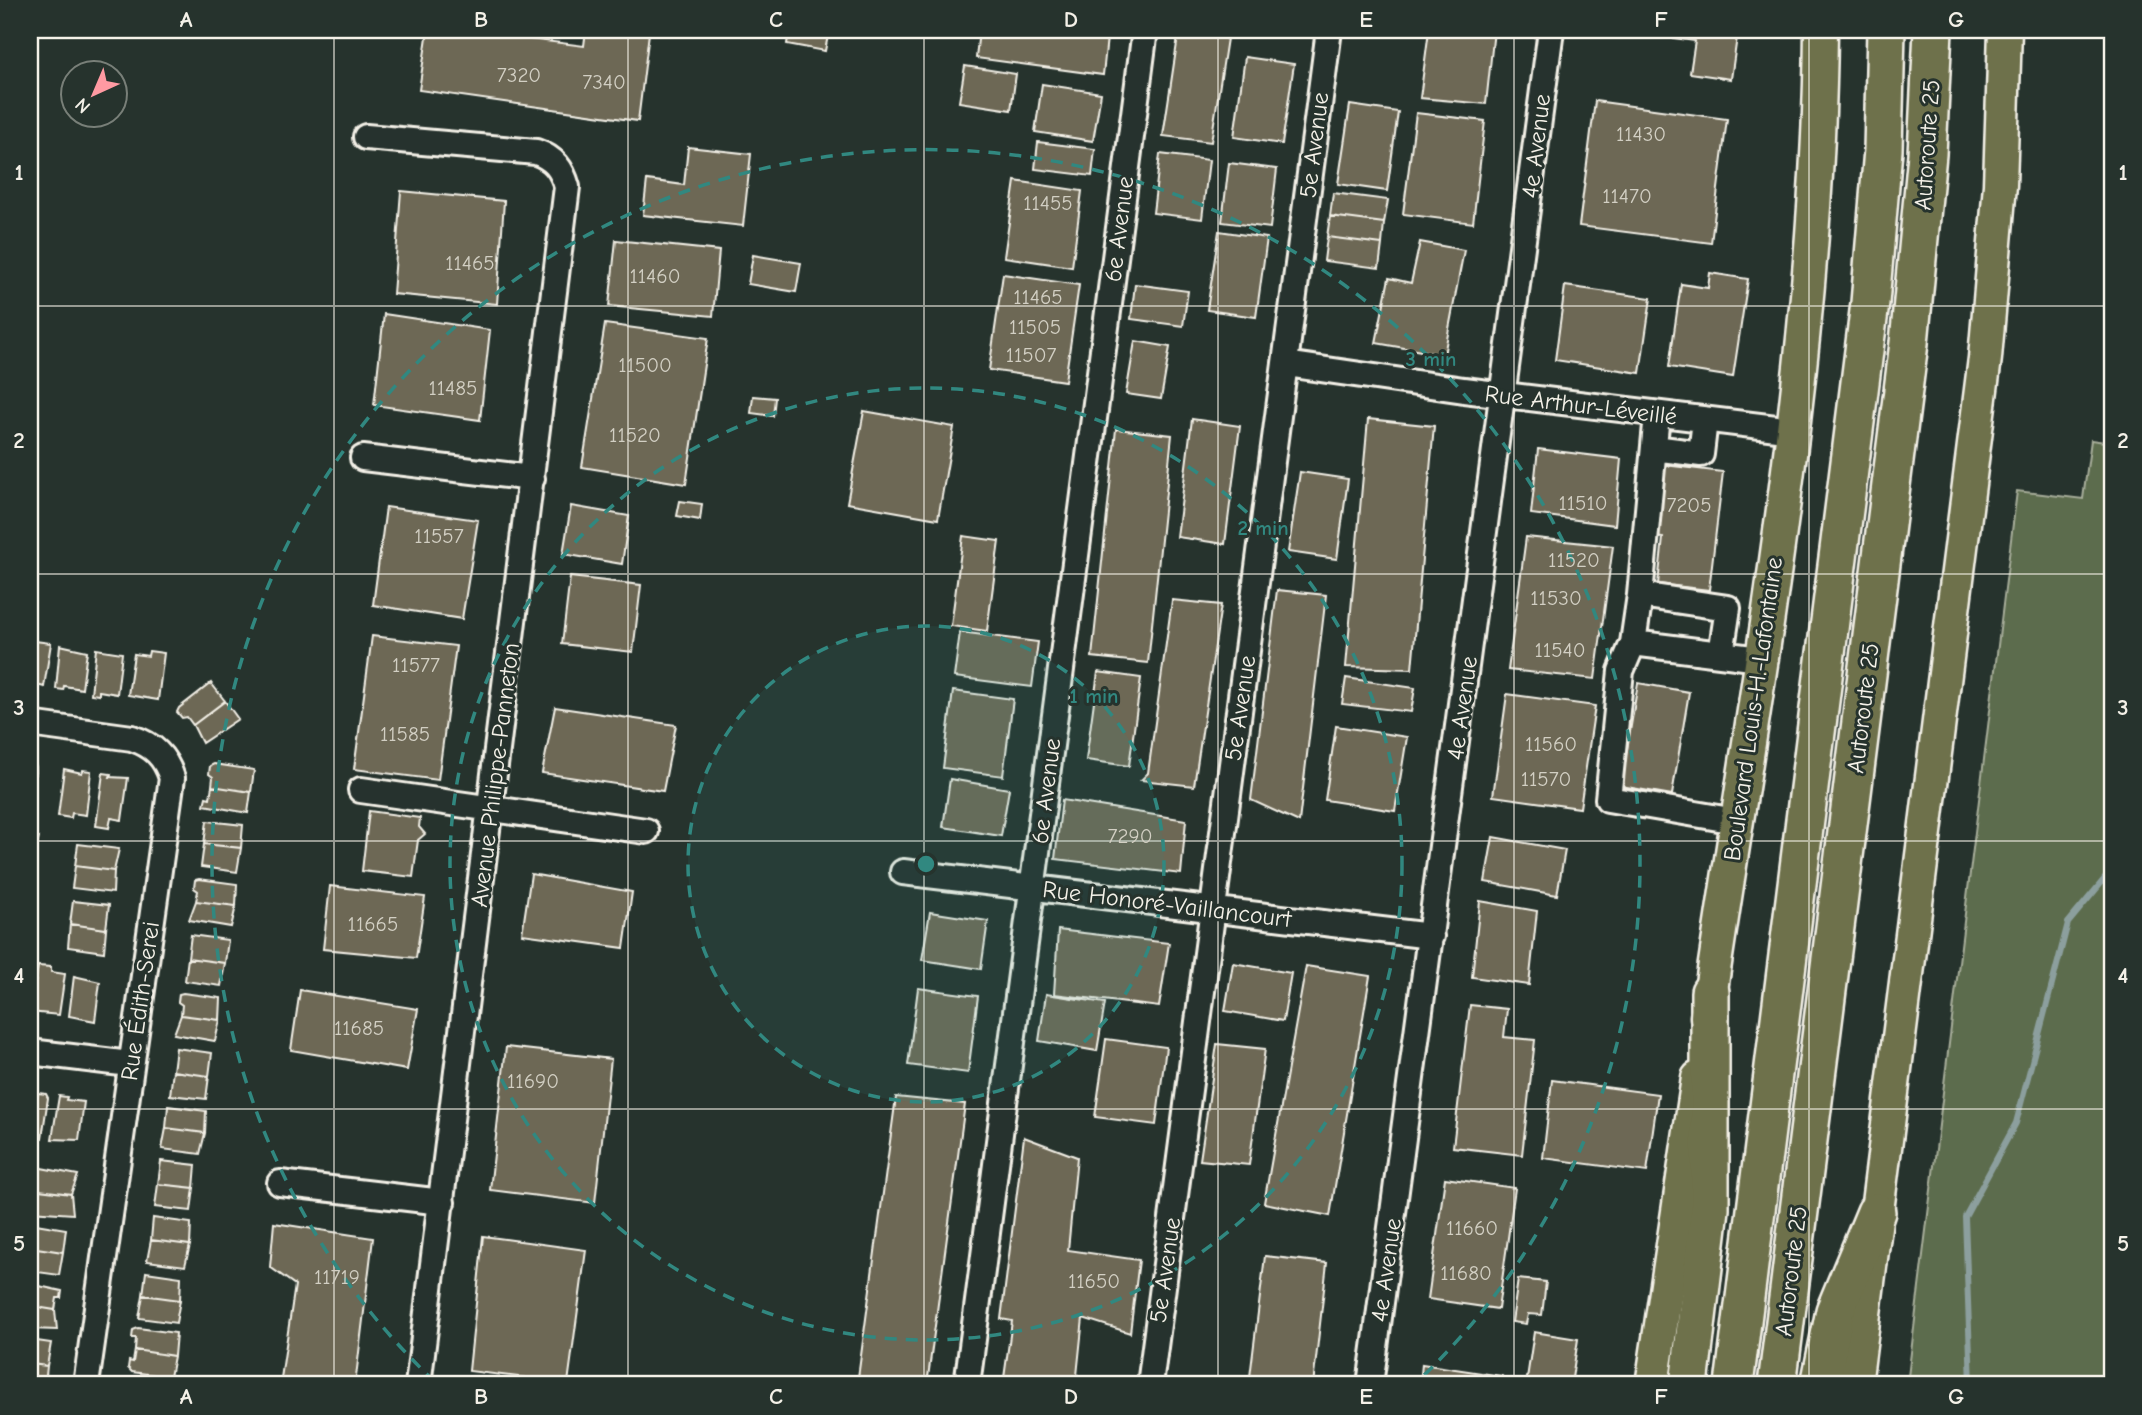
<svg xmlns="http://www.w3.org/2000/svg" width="2142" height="1415" viewBox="0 0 2142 1415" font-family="'Comic Neue',sans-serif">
  <rect width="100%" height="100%" fill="#26332d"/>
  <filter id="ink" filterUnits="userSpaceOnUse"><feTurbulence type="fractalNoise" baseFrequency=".0143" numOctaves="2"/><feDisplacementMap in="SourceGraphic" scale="14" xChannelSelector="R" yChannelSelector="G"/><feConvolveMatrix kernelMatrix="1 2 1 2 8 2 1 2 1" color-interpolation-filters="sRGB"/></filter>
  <g filter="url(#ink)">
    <path fill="#5c6c4e" stroke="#a8ae9b" stroke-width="2" d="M2091,440L2112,443V1385H1907L2017,491L2083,499Z"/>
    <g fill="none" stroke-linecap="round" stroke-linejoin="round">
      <path stroke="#8c9f9e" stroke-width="6" d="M1971,1385L1965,1217L2016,1123L2068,923L2112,870"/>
    </g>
    <path fill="#6d6855" stroke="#f4f1e8" stroke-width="2" d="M428,30H458L584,46L586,30H631L649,33L638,121L419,90Z
      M789,30H829L825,51L787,44Z
      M979,30H1050L1107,37L1103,75L976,58Z
      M1179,30L1228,32L1211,142L1163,136Z
      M1429,30H1494L1486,104L1420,98Z
      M1617,30H1738L1731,79L1690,73L1695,41Z
      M1245,57L1294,64L1282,144L1234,137Z
      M965,66L1016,74L1011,110L959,102Z
      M1042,84L1101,93L1093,141L1035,132Z
      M1595,101L1727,119L1711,243L1579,226Z
      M1350,105L1398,112L1387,191L1338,184Z
      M1416,113L1485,121L1473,223L1403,214Z
      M1038,142L1095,149L1092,176L1035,169Z
      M688,147L751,154L743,226L643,215L647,180L684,185Z
      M1160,154L1209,160L1202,219L1153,213Z
      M1229,163L1277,169L1270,228L1222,222Z
      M1015,181L1082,191L1072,267L1004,257Z
      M401,191L504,201L497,304L393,294Z
      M1333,193L1388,200L1384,223L1330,216Z
      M1330,216L1384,223L1382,244L1327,237Z
      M1219,231L1267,238L1256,317L1207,310Z
      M1327,237L1382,244L1379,268L1324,261Z
      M616,240L719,251L713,316L609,306Z
      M1420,242L1464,250L1444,355L1376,343L1389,278L1411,283Z
      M753,255L801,263L796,292L748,284Z
      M1710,273L1748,279L1733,377L1669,367L1681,284L1708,288Z
      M1003,274L1079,285L1065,381L989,370Z
      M1135,284L1188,291L1183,326L1131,319Z
      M1565,286L1651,298L1640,373L1555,360Z
      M384,314L490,330L480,420L374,405Z
      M605,324L708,338L686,484L582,467Z
      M1135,341L1170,347L1161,399L1126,394Z
      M753,396L775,398L773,416L751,413Z
      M864,411L954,427L938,519L847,503Z
      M1192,419L1240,426L1225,544L1177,537Z
      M1368,419L1434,426L1412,669L1346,667Z
      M1116,429L1172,435L1148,663L1092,657Z
      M1538,449L1621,459L1615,525L1531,514Z
      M1656,464L1723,472L1709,590L1658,584L1663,538L1647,536Z
      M1300,472L1348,479L1337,559L1288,552Z
      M680,501L702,504L700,520L677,516Z
      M571,506L629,516L622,564L563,554Z
      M386,507L478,520L462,619L373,605Z
      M963,536L999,541L987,631L951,626Z
      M1526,537L1613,546L1595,679L1508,670Z
      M570,577L641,585L633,652L562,644Z
      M1277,590L1326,595L1299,822L1251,800Z
      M1172,600L1221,605L1194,786L1141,780L1148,773Z
      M960,632L1038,642L1032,687L954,677Z
      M372,636L456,646L438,780L354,769Z
      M35,641L51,643L44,687L30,683V643Z
      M60,645L87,651L82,689L64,686L63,690L56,689Z
      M96,649L122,653L117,694L99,691V695L91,694Z
      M149,651L164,653L158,700L128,695L134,654L148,656Z
      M1098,672L1141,678L1129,766L1086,760Z
      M1346,678L1415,688L1411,712L1342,704Z
      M211,683L225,701L193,725L187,717L182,718L177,712L179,708Z
      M1638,683L1689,692L1672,795L1621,786Z
      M953,691L1013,699L1003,776L943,768Z
      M1507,694L1595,706L1580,808L1493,796Z
      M225,701L238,719L202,743L193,725Z
      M555,707L676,725L663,791L542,773Z
      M1336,726L1407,737L1395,811L1325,800Z
      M30,763L35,764L36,767L31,807Z
      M214,764L254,770L251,792L212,786L213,777L209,774L210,766Z
      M64,769L82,773L83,770L91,771L86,815L72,813L71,818L58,816Z
      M103,773L111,774L110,777L128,778L122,820L111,818L109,828L96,826Z
      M950,779L1009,789L1001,836L943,827Z
      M212,786L251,792L248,813L204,805L206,797L210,798Z
      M1062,800L1186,820L1181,874L1055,859Z
      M369,811L420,818L419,827L425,834L418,840L413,877L362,871Z
      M207,821L243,825L241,848L204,844Z
      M30,836L39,837L33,864L30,863Z
      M1493,837L1565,850L1557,895L1485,882Z
      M78,844L119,849L114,871L75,866Z
      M204,844L241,848L237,872L201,867Z
      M75,866L114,871L113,893L72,888Z
      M531,874L632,892L624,948L522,934Z
      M199,879L237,884L236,906L196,901L198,891L194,888L195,880Z
      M330,886L425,897L416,958L323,949Z
      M73,901L109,905L106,929L70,924Z
      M196,901L236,906L231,927L189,920Z
      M1480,901L1537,911L1529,985L1472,977Z
      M930,912L988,921L981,969L922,960Z
      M70,924L106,929L104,952L68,947Z
      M1058,930L1169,943L1159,1007L1054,994Z
      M191,935L228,940L225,963L188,958Z
      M188,958L225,963L221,986L185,981Z
      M1233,963L1291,973L1283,1021L1225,1011Z
      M38,966L51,967V972L65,974L59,1015L30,1012Z
      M1306,966L1370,976L1330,1216L1264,1203Z
      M74,976L100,982L95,1021L69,1016Z
      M918,988L978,996L968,1073L908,1065Z
      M300,990L418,1009L407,1070L291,1050Z
      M183,993L221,998L220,1020L181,1015L182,1005L178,1002L179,994Z
      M1046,994L1105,1003L1097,1051L1039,1041Z
      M1470,1005L1507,1009L1504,1037L1535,1040L1522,1155L1453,1147Z
      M181,1015L220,1020L215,1041L174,1034Z
      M1106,1039L1166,1047L1156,1125L1095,1117Z
      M1217,1044L1265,1049L1249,1165L1200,1160Z
      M506,1047L611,1059L595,1203L490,1190Z
      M176,1048L212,1053L209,1076L173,1071Z
      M173,1071L209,1076L206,1099L170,1095Z
      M1552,1080L1658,1094L1647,1172L1543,1158Z
      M38,1093L46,1094L48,1098L42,1138L30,1137V1094L37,1097Z
      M59,1096L67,1097L66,1100L84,1102L79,1140L52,1139Z
      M896,1097L965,1104L927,1385H857Z
      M168,1106L206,1111L205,1133L166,1128Z
      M166,1128L205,1133L200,1154L162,1149Z
      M1024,1137L1077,1157L1068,1250L1139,1260L1130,1333L1083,1318L1076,1385H1003L1012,1321L1001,1319Z
      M161,1161L196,1165L194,1188L158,1184Z
      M36,1167L78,1175L71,1194L31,1189Z
      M1445,1178L1515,1188L1498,1309L1428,1299Z
      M158,1184L194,1188L191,1211L155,1207Z
      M31,1189L71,1194L73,1214L30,1211Z
      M153,1218L191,1223L190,1245L151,1240Z
      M30,1223L66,1229L63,1252L30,1247Z
      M274,1223L373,1238L355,1385H280L295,1285L270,1267Z
      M483,1236L586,1250L568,1383L469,1371Z
      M151,1240L190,1245L185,1266L147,1261Z
      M30,1247L63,1252L59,1275L30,1271Z
      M1265,1256L1327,1263L1313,1385H1249Z
      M146,1272L181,1277L180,1300L143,1295Z
      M1518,1279L1546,1282L1542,1315L1528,1314L1526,1324L1512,1322Z
      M30,1284L62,1291L61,1298H57L55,1310L30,1306Z
      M143,1295L180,1300L176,1323L139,1318Z
      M30,1306L55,1310L57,1330L30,1329Z
      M138,1328L176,1333L174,1356L135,1350L136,1338H132L133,1330Z
      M1534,1332L1578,1339L1571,1385H1526Z
      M30,1340L51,1343L47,1366L30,1364Z
      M135,1350L174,1356L170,1377L132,1372L128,1368L129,1361L133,1362Z
      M30,1364L47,1366L45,1385H30Z
      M1422,1364L1502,1376L1503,1385H1420Z"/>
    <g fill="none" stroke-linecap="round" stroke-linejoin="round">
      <defs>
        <path id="minor" d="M366,137L536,152C554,158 562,169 567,187L418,1385
          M1286,364L1464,390L1793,430
          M1654,448L1701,454L1705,420
          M363,458L532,478
          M1640,595L1657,414
          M1633,643L1760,659
          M1721,654L1728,608L1640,595L1633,643L1621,671L1608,799L1736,821
          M30,724L132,738C153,745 165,756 172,778L86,1385
          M361,790L646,831
          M903,872L1431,936
          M30,1052L130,1064
          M280,1183L442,1202
          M967,1385L1145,30
          M1150,1385L1329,30
          M1370,1385L1551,30"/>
        <path id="major" d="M1707,1017C1755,690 1818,361 1821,30
          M1652,1385L1698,1078
          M1855,1385L1985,358L2000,185L2005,30"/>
        <path id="highway" d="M1689,1385L1710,1209V992
          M1734,1385L1870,303L1883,150L1886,30
          M1777,1385L1909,343L1927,154L1933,30
          M1820,1385L1835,1311L1876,1212"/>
      </defs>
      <use href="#minor" stroke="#f4f1e8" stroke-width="30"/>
      <use href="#major" stroke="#f4f1e8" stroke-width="37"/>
      <use href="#highway" stroke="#f4f1e8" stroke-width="42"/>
      <use href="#minor" stroke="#26332d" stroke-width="24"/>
      <use href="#major" stroke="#6e714b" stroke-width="32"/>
      <use href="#highway" stroke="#6e714b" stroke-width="37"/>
    </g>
  </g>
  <path fill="none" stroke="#f4f1e8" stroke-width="2" stroke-opacity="0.55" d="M334,30V1385M628,30V1385M924,30V1385M1218,30V1385M1514,30V1385M1809,30V1385M30,306H2112M30,574H2112M30,841H2112M30,1109H2112"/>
  <circle cx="926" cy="864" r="238" fill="#318880" fill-opacity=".12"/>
  <g fill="none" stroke="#318880" stroke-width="3.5" stroke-dasharray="12 9">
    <circle cx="926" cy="864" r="238"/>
    <circle cx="926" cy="864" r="476"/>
    <path d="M435 1382A714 714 0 1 1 1417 1382"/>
  </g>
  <g text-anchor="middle" stroke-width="6" stroke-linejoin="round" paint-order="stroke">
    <g font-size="21" fill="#d2cfc3">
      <text x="519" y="82">7320</text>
      <text x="604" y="89">7340</text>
      <text x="1641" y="141">11430</text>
      <text x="1627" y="203">11470</text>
      <text x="1048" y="210">11455</text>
      <text x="470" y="270">11465</text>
      <text x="655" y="283">11460</text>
      <text x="1038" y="304">11465</text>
      <text x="1035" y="334">11505</text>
      <text x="1031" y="362">11507</text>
      <text x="645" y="372">11500</text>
      <text x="453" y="395">11485</text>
      <text x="635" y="442">11520</text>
      <text x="1583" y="510">11510</text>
      <text x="1689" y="512">7205</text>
      <text x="439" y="543">11557</text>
      <text x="1574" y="567">11520</text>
      <text x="1556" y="605">11530</text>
      <text x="1560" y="657">11540</text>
      <text x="416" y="672">11577</text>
      <text x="405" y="741">11585</text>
      <text x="1551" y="751">11560</text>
      <text x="1546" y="786">11570</text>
      <text x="1130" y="843">7290</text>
      <text x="373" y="931">11665</text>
      <text x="359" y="1035">11685</text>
      <text x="533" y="1088">11690</text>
      <text x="1472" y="1235">11660</text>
      <text x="1466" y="1280">11680</text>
      <text x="337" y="1284">11719</text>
      <text x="1094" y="1288">11650</text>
    </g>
    <g font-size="24" fill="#f4f1e8" stroke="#26332d">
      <text transform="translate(1314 145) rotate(-83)" y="8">5e Avenue</text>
      <text transform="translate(1927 145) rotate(-86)" y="8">Autoroute 25</text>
      <text transform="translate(1536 146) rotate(-83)" y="8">4e Avenue</text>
      <text transform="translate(1119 229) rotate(-83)" y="8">6e Avenue</text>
      <text transform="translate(1581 405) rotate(7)" y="8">Rue Arthur-Léveillé</text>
      <text transform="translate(1240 708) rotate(-82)" y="8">5e Avenue</text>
      <text transform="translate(1462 708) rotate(-82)" y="8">4e Avenue</text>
      <text transform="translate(1863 708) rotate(-83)" y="8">Autoroute 25</text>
      <text transform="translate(1753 709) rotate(-82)" y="8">Boulevard Louis-H.-Lafontaine</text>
      <text transform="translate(495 775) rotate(-83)" y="8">Avenue Philippe-Panneton</text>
      <text transform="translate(1046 791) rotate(-83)" y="8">6e Avenue</text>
      <text transform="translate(1167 904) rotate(7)" y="8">Rue Honoré-Vaillancourt</text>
      <text transform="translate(140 1001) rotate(-82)" y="8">Rue Édith-Serei</text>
      <text transform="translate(1165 1270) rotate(-82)" y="8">5e Avenue</text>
      <text transform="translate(1386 1270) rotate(-82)" y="8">4e Avenue</text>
      <text transform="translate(1791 1271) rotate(-83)" y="8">Autoroute 25</text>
    </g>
  </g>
  <circle cx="926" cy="864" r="10" fill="#318880" stroke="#26332d" stroke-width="3.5"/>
  <g font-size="21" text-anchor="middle" font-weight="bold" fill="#318880" stroke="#26332d" stroke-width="6" stroke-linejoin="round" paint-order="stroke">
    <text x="1431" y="366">3 min</text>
    <text x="1263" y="535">2 min</text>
    <text x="1094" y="703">1 min</text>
  </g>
  <rect width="2142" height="1415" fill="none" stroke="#26332d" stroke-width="77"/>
  <g transform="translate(94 94) rotate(224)"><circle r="33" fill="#26332d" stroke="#787f78" stroke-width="2"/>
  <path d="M0-5L12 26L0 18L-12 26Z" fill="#ff9aa2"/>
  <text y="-10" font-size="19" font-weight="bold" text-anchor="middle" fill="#f4f1e8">N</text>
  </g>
  <rect x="38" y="38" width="2066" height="1338" fill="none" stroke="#f4f1e8" stroke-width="2.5"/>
  <g font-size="23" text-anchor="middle" font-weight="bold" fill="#f4f1e8">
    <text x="186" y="27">A</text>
    <text x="481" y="27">B</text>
    <text x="776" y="27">C</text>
    <text x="1071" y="27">D</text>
    <text x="1366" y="27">E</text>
    <text x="1661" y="27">F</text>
    <text x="1956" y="27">G</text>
    <text x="19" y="180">1</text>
    <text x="2123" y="180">1</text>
    <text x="19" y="448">2</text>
    <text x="2123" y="448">2</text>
    <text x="19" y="715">3</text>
    <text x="2123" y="715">3</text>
    <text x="19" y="983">4</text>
    <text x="2123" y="983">4</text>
    <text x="19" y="1251">5</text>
    <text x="2123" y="1251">5</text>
    <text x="186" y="1404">A</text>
    <text x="481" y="1404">B</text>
    <text x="776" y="1404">C</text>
    <text x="1071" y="1404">D</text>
    <text x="1366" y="1404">E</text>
    <text x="1661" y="1404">F</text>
    <text x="1956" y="1404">G</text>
  </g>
</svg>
